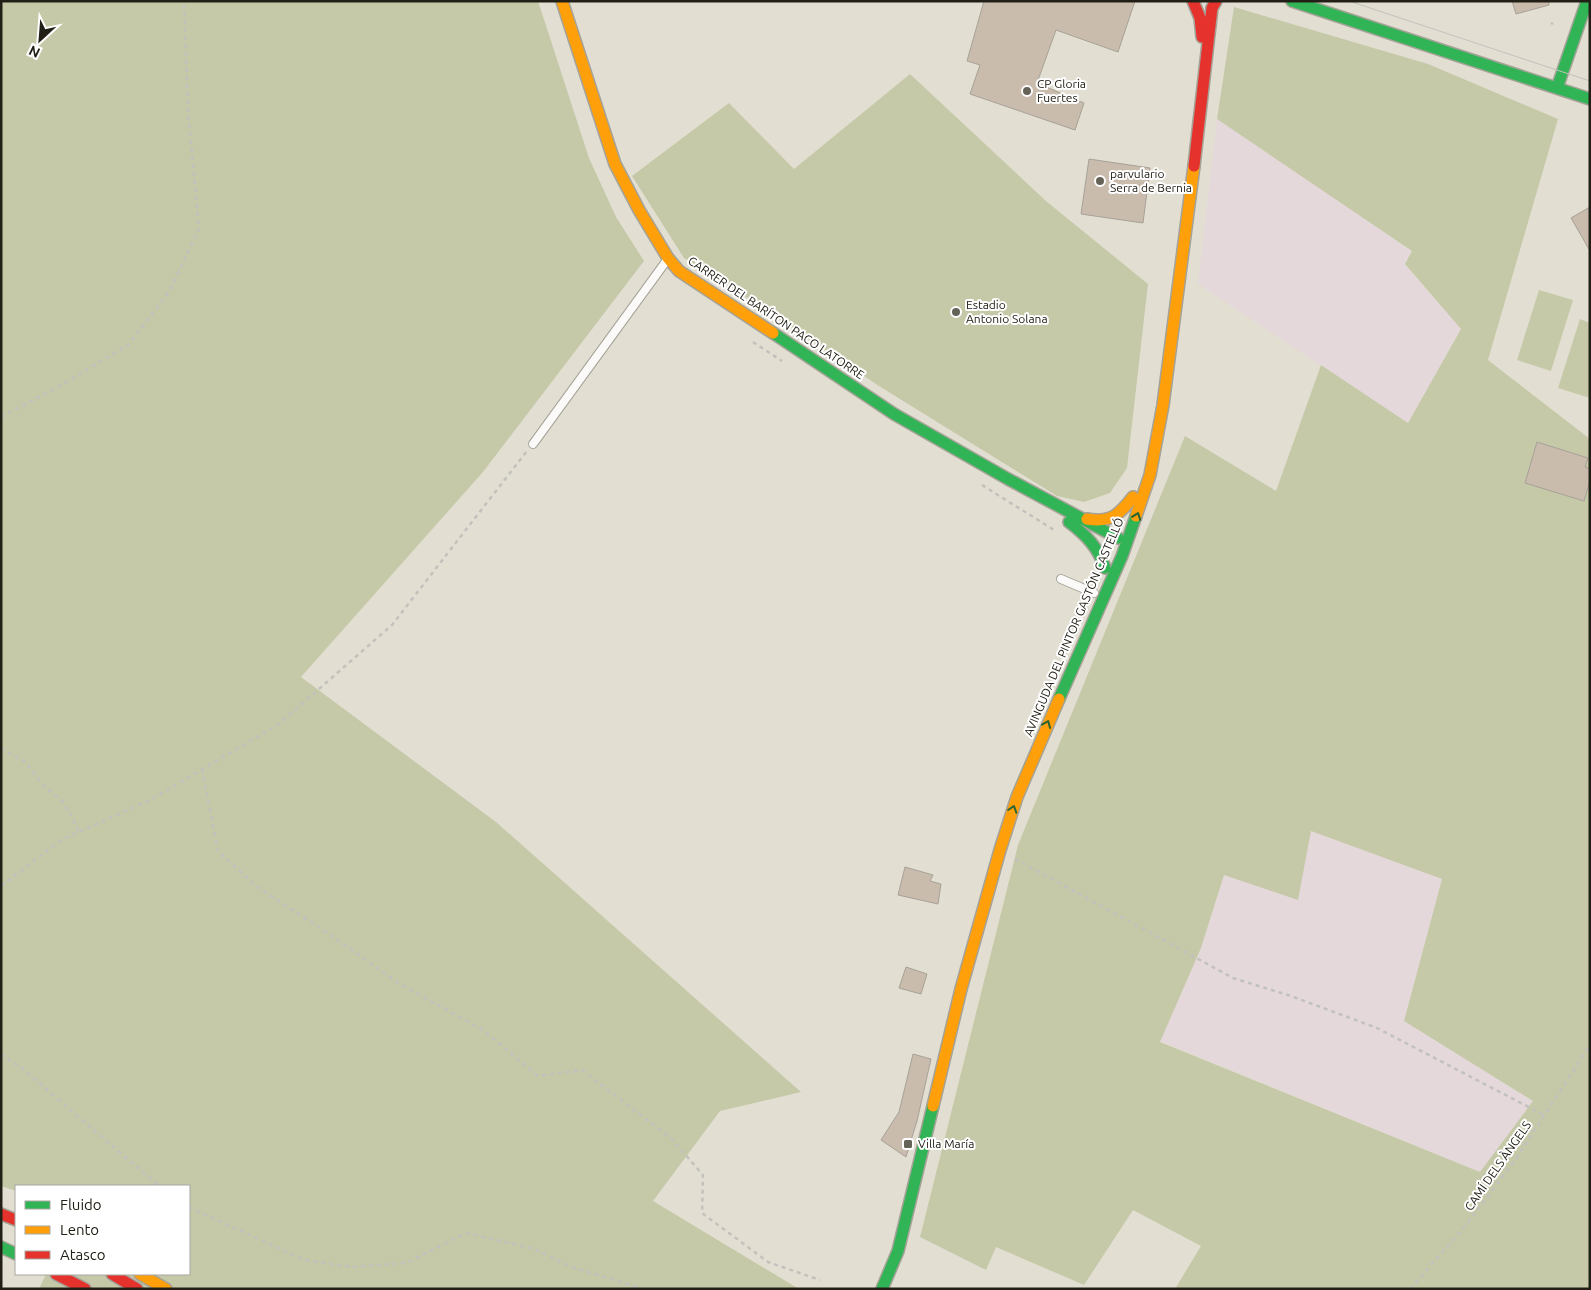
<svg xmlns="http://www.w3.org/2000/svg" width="1591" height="1290" viewBox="0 0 1591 1290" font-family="Ubuntu,sans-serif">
  <rect width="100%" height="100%" fill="#e2dfd2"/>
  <path fill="#e4d8db" d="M1217,119L1412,251L1405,265L1461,328L1408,423L1198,284Z
    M1311,830L1442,879L1404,1021L1533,1101L1480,1172L1160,1041L1201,948L1224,875Z"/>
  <path fill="#c6c9a8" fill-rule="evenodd" d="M1,1H538L589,158L616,217L644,261L483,472L301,677L496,822L801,1092L720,1111L653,1201L799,1289H39L46,1274H189V1186H16V1191L1,1186Z
    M1234,7L1428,64L1558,119L1488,360L1590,439V1289H1175L1201,1246L1133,1210L1084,1285L996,1247L986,1270L920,1237L1018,845L1185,436L1276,491L1321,365L1408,423L1461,329L1405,264L1412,251L1217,119ZM1311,831L1442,879L1404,1021L1533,1101L1480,1172L1160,1042L1201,948L1224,875L1298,900Z
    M910,74L1046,201L1148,284L1127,468L1110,493L1084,502L1057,496L879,386L720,280L684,258L632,176L729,103L794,169Z
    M1539,290L1573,300L1551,371L1517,360Z
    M1580,319L1590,323V398L1558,388Z"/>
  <path fill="#c9bcad" stroke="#a7a198" d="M984,1H1135L1118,52L1056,30L1037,83L1084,103L1075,130L970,94L980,65L967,61Z
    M1512,1H1549V5L1516,14Z
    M1089,159L1150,168L1143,223L1081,214Z
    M1590,207V251L1571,218Z
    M1537,442L1588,458L1585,467L1590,469V481L1584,501L1525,483Z
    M905,867L933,875L930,881L941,884L938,904L898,895Z
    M906,967L927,974L921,994L899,988Z
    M913,1054L931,1059L917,1121L906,1157L881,1140L899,1112Z"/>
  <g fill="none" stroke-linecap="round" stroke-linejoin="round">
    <defs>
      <path id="lane" d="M533,444L667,260
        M1061,579L1094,593"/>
      <path id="fast" d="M1292,1L1590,99
        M1557,88L1587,1
        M773,333L894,414L1008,479L1118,538
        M1069,522C1086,535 1098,547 1105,568
        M1059,699L1122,556L1136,516
        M1,1247L16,1254
        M882,1289L898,1251L933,1106"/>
      <path id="slow" d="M562,1L615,164L639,210L668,258L679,271L773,333
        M1136,516L1150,475L1163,405L1194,166
        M1087,519C1111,523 1119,515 1133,497
        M933,1106L961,989L1000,850L1017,797L1059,699
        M140,1274L166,1289"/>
      <path id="jam" d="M1193,1L1200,18L1202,37
        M1194,166L1212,8L1216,1
        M1,1214L16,1220
        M56,1274L85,1289
        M112,1274L137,1289"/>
    </defs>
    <use href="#lane" stroke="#a5a298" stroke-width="10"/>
    <use href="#fast" stroke="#a5a298" stroke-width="14"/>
    <use href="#slow" stroke="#a5a298" stroke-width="14"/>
    <use href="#jam" stroke="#a5a298" stroke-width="14"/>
    <path stroke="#c2c1bc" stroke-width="2.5" stroke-dasharray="4 4" stroke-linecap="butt" d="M1551,23L1553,24
      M753,342L782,361
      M1,417L58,387L128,345L169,292L199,229L188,111L184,1
      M982,485L1054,530
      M1,748L25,762L45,787L62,801L72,816L78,831
      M202,769L218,851L256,886L332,936L400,984L483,1030L538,1076L582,1070L672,1139L703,1175L702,1213L768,1262L820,1280
      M1015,859L1233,978L1291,996L1377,1028L1544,1115
      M1,886L61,840L150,800L279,724L392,625L527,451
      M1,1054L23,1069L159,1186
      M189,1207L304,1260L352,1267L406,1263L466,1233L535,1249L569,1266L644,1289
      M1410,1289L1471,1219L1517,1157L1590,1045"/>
    <use href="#lane" stroke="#fbfaf8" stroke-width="8"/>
    <use href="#fast" stroke="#30b455" stroke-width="11"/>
    <use href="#slow" stroke="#ff9f0a" stroke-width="11"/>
    <use href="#jam" stroke="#e5322d" stroke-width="11"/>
    <path stroke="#c2c0bd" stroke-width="1" d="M1349,1L1590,81"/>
  </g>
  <defs><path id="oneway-chevron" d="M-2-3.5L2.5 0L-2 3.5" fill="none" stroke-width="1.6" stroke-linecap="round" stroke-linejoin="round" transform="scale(1.25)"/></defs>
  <g stroke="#286332">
    <use href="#oneway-chevron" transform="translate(1137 516) rotate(-70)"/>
    <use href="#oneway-chevron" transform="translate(1047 724) rotate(-67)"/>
    <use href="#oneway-chevron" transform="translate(1013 809) rotate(-72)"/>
  </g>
  <g fill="#656358" stroke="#fff" stroke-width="2">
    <circle cx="1027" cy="91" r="5"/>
    <circle cx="1100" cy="181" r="5"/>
    <circle cx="956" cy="312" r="5"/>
    <rect x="903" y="1139" width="10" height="10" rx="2.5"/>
  </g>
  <g text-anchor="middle" stroke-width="4" stroke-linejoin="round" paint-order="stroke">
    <g font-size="12" fill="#222016" stroke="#fff" text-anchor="start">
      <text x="1037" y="88">CP Gloria<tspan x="1037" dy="14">Fuertes</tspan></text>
      <text x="1110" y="178">parvulario<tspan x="1110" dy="14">Serra de Bernia</tspan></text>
      <text x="966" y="309">Estadio<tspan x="966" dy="14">Antonio Solana</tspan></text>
      <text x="918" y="1148">Villa María</text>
    </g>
    <g font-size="12" fill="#222016" stroke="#fff">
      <text transform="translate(776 318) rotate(34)" y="4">CARRER DEL BARÍTON PACO LATORRE</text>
      <text transform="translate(1074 627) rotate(-67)" y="4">AVINGUDA DEL PINTOR GASTÓN CASTELLÓ</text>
      <text transform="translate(1498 1166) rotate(-55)" y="4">CAMÍ DELS ÀNGELS</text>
    </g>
  </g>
  <rect width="1591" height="1290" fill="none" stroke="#222016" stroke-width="5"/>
  <rect x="15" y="1185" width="175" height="90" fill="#ffffff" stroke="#a7a6a2"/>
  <rect x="25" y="1201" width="25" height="8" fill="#30b455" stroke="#a7a6a2"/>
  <text x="60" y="1210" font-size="15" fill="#222016">Fluido</text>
  <rect x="25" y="1226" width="25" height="8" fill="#ff9f0a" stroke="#a7a6a2"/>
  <text x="60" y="1235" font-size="15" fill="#222016">Lento</text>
  <rect x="25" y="1251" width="25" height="8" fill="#e5322d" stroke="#a7a6a2"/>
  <text x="60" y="1260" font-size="15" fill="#222016">Atasco</text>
  <g transform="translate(40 40) rotate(206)" stroke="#ffffff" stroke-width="4" paint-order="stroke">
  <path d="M0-4L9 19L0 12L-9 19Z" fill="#222016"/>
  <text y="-8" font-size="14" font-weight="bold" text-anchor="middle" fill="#222016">N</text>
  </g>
</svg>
